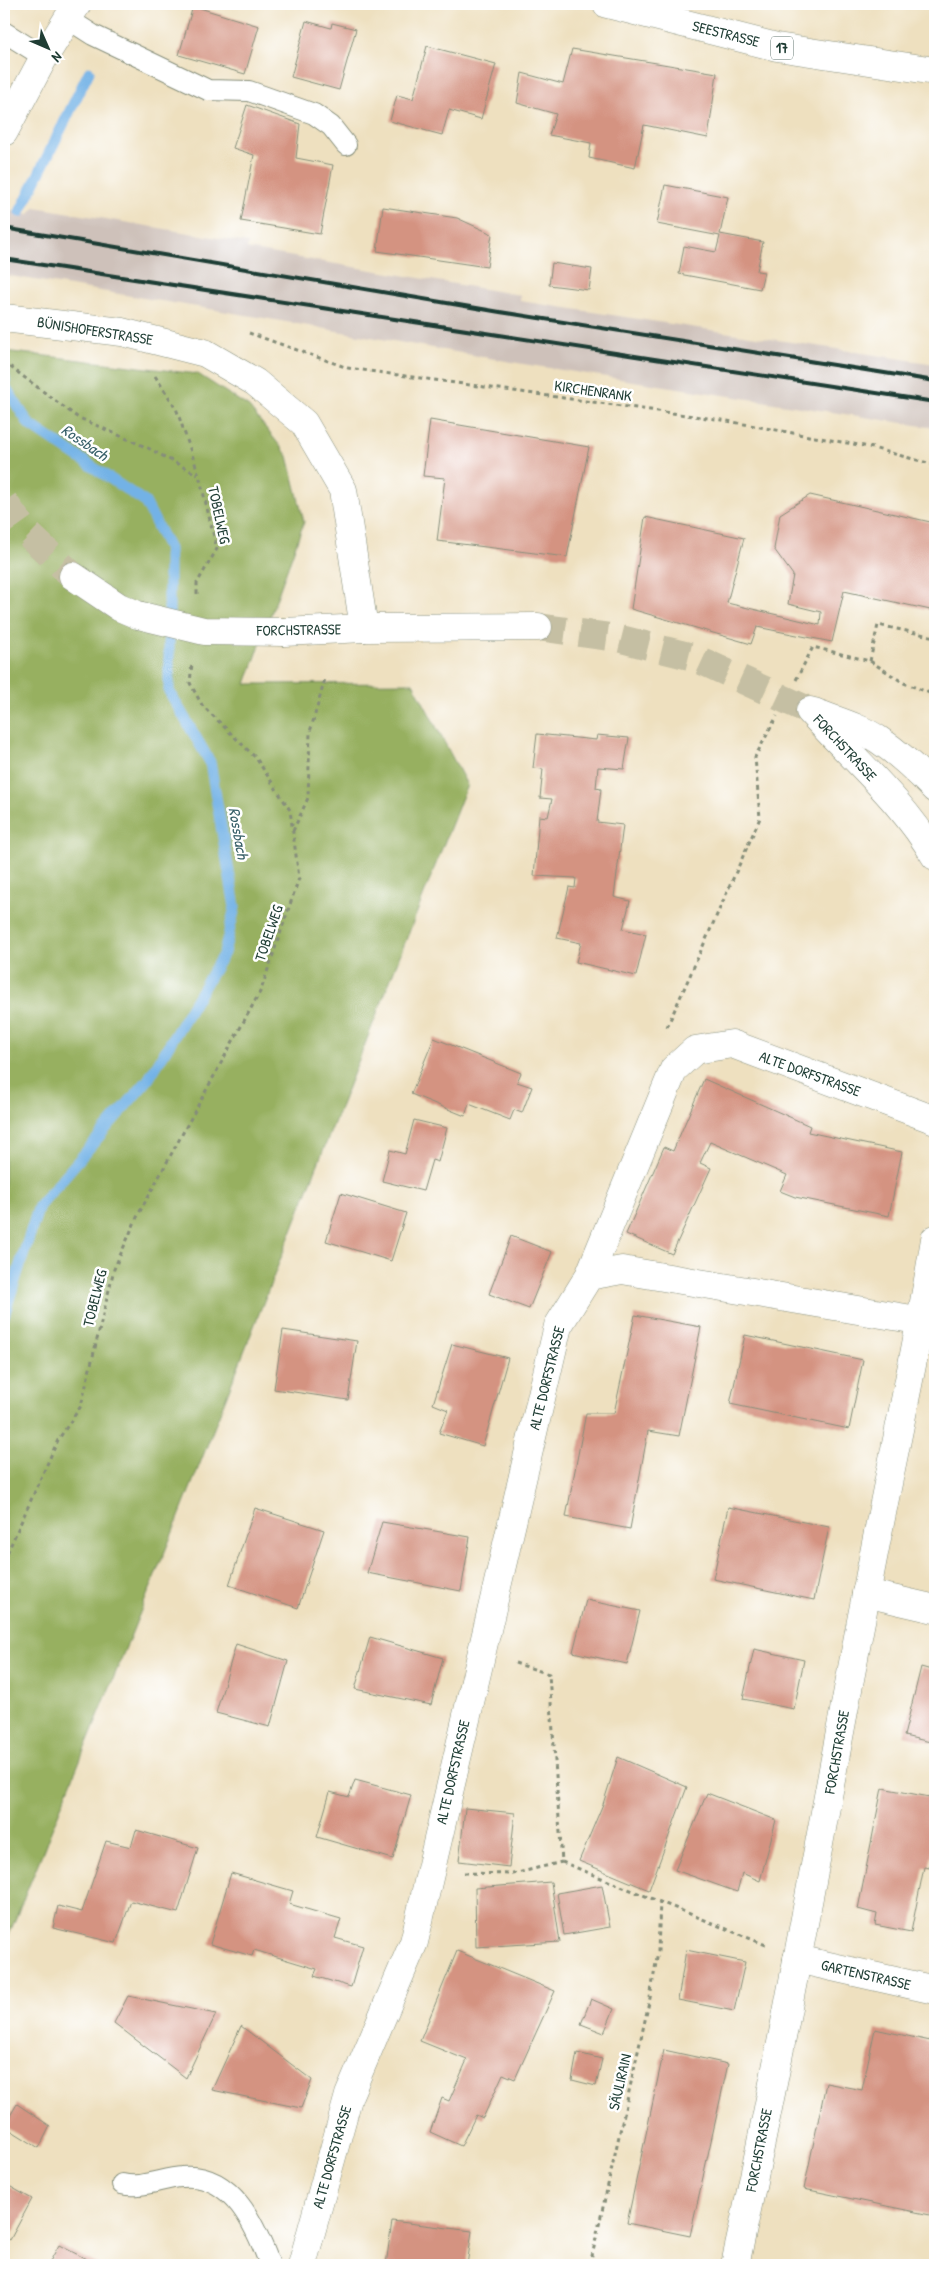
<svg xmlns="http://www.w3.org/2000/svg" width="939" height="2269" viewBox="0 0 939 2269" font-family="'Patrick Hand',sans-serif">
  <rect width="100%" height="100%" fill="#fff"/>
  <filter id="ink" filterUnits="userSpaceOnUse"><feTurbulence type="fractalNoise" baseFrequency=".02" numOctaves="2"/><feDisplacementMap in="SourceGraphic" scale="10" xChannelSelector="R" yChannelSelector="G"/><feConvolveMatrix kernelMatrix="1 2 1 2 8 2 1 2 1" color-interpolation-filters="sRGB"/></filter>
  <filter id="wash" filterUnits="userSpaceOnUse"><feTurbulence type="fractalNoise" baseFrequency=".0096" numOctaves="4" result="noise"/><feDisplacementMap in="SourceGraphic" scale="20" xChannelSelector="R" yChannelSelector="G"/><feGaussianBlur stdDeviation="1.12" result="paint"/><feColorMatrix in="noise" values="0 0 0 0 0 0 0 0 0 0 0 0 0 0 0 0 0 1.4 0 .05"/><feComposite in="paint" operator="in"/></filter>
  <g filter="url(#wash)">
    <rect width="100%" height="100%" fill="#eee0bf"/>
    <path fill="#cec1ba" d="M35,207L248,243L247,249L520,295V301L935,364V428L523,364L258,317L4,275V210L29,214Z"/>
    <path fill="#97b061" stroke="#5b764a" d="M4,351L198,374L249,407L288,456L304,522L246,684L413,683L467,785L179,1517L4,1947Z"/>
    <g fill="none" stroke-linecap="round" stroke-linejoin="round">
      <path stroke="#73b2e6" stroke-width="11" d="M20,212L89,72
        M4,373L6,388L29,424L145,502L169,549V691L210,762L235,907L224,953L148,1080L39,1206L4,1315"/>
    </g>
    <g id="blocks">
      <path fill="#d49381" d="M193,6L259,26L245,74L179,55Z
        M306,21L331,28L332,23L356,29L339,90L291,77Z
        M427,46L496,64L481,119L449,110L442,135L390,121L397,95L413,99Z
        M572,49L717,73L708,138L644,125L635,168L589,158L591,143L549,135L556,114L517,103L522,73L563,84Z
        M247,105L300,124L296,158L333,165L320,234L241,221L254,155L233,148Z
        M665,185L728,197L720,234L763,242L757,271L764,272L760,289L679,274L684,246L716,252L720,236L657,224Z
        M383,207L457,218L492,234L487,267L377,251Z
        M552,263L592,269L589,290L549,285Z
        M430,420L589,447L567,557L437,541L445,478L423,476Z
        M810,495L935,523V611L844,591L832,642L757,627L751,644L631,609L645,517L744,538L727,603L820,625L821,612L788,604L793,575L774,549L780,514Z
        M537,734L596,740L597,735L629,738L624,769L598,767L596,788L601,789L597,822L623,825L614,897L630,901L623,929L646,934L636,976L576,962L581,943L557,938L569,887L575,888L576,878L534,876L539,816L548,817L552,799L540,798L543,769L533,768Z
        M434,1038L521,1073L517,1082L532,1087L522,1113L514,1110L510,1120L469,1104L465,1116L411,1094Z
        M704,1079L810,1126L808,1132L902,1152L889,1216L795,1197L780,1191L787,1175L710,1142L700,1163L711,1168L672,1254L626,1234L664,1147L673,1151Z
        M414,1120L447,1128L438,1162L432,1160L423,1191L382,1181L390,1150L405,1154Z
        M341,1193L406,1213L391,1261L326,1241Z
        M511,1236L552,1252L529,1309L489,1294Z
        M635,1315L701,1327L679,1436L648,1431L630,1529L566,1517L586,1413H614Z
        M283,1330L357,1341L348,1400L274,1389Z
        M745,1335L863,1360L849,1429L730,1404Z
        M452,1344L508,1358L483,1446L439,1433L448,1410L433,1404Z
        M728,1507L829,1527L814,1600L713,1579Z
        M255,1508L324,1530L298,1608L229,1585Z
        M382,1522L470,1537L461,1591L367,1573Z
        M586,1600L640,1611L627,1664L573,1652Z
        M370,1637L443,1658L431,1705L355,1689Z
        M236,1644L288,1661L270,1727L216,1713Z
        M754,1649L804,1660L794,1709L743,1699Z
        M921,1667L935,1671V1743L904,1736Z
        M618,1757L687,1787L649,1890L579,1861L603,1804Z
        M355,1780L411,1795L393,1859L317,1837L330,1792L349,1797Z
        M882,1788L935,1798V1840L929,1868L924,1867L911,1932L875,1925L877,1914L858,1909Z
        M707,1793L776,1820L760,1881L742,1873L737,1892L675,1870Z
        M465,1808L515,1813L509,1867L459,1861Z
        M136,1830L198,1848L178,1913L131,1901L116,1943L53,1928L58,1906L82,1912L106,1841L131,1847Z
        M231,1873L293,1891L289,1904L341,1919L335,1938L363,1946L351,1987L314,1976L317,1969L254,1950L252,1956L210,1944Z
        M551,1882L560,1942L476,1947L475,1888Z
        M602,1885L610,1927L564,1935L557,1893Z
        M686,1950L745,1962L734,2011L678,2000Z
        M457,1951L555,1991L515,2079L503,2074L483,2118L476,2115L461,2146L430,2132L442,2098L449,2101L467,2060L420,2041Z
        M128,1996L216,2014L186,2078L114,2023Z
        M591,1999L614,2009L604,2033L581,2024Z
        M241,2026L312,2080L301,2108L212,2090Z
        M875,2029L935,2042V2216L804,2189L826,2083L862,2090Z
        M664,2050L728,2064L690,2236L627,2223Z
        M577,2053L602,2059L596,2086L572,2080Z
        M17,2104L50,2126L39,2148L4,2126Z
        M4,2183L32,2199L10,2240L4,2236Z
        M392,2221L472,2231L467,2265H386Z
        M59,2245L98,2265H48Z"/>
    </g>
  </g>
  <g filter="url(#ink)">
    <use href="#blocks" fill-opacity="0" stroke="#868e7a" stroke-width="1"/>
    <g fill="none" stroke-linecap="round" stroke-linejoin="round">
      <path stroke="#c5bfa3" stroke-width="28" stroke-dasharray="28 14" stroke-linecap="butt" d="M4,502L24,530L73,576
        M538,627L617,638L693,657L810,711"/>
      <defs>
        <path id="service" d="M68,19L93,35L208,90L249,91L314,114L331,126L346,145
          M4,32L44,57
          M122,2184C141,2189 163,2178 182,2177C233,2172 256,2227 270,2265"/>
        <path id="minor" d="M4,318L122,332L205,353L255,382L304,423L343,490L364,628
          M589,1276L622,1270L935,1323
          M866,1593L935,1609
          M797,1959L935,1990
          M302,2265L349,2095L414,1942L558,1326L589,1276L674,1069L695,1050L732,1044L935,1120"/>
        <path id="secondary" d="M4,132L44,57L77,4
          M73,576L119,607L138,615
          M284,632L364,628L538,627
          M810,711C852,758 903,801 935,856
          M814,712C836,721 860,727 879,740C900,754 918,771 935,789
          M735,2265C784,2043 823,1818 866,1595C888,1476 916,1358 935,1239"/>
        <path id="primary" d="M607,4L777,47L935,71"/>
      </defs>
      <use href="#service" stroke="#868e7a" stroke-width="22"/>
      <use href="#minor" stroke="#868e7a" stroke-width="29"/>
      <use href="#secondary" stroke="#868e7a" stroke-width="29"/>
      <use href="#primary" stroke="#868e7a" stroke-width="29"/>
      <path stroke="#868e7a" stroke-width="3" stroke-dasharray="4 4" stroke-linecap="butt" d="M249,333L348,368L722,420L869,447L935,465
        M4,362L77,417L148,448L198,475
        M155,376L176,408L199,475L217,549L197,583V594
        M870,661L878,625L935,637
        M796,680L813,647L870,661L904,683L935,695
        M293,831L308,798L310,732L325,679
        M667,1027L760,818L755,757L777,716
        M4,1560L58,1440L81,1406L114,1269L138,1215L261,990L299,878L290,810L256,758L202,705L190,683L192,663
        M515,1663L549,1674L562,1862L766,1945
        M464,1873L513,1874L562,1862
        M590,2265L650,1998L658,1951L660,1901"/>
      <use href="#service" stroke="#fff" stroke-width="20"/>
      <use href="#minor" stroke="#fff" stroke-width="28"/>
      <use href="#secondary" stroke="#fff" stroke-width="28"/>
      <use href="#primary" stroke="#fff" stroke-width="28"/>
      <path stroke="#1f3d34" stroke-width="4" d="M4,228L500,312L935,381
        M4,259L935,402"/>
      <defs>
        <path id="secondary-bridge" d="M138,615L204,631L284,632"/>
      </defs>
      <use href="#secondary-bridge" stroke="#868e7a" stroke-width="29" stroke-linecap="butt"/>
      <use href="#secondary-bridge" stroke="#fff" stroke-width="28"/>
    </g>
  </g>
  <g text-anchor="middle" stroke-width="5" stroke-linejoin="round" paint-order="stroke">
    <rect fill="#fff" stroke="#627771" stroke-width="1" x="771" y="36.5" width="22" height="23" rx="4"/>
    <g font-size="14" font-weight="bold" fill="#1f3d34">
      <text x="782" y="53">17</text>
    </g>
    <g font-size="15" fill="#1f3d34" stroke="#fff">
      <text transform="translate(726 34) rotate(14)" y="5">SEESTRASSE</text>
      <text transform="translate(95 331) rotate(9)" y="5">BÜNISHOFERSTRASSE</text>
      <text transform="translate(593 391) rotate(8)" y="5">KIRCHENRANK</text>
      <text transform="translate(219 515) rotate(78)" y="5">TOBELWEG</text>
      <text transform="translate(299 630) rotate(-1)" y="5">FORCHSTRASSE</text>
      <text transform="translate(845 748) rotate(47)" y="5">FORCHSTRASSE</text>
      <text transform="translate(269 933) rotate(-71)" y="5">TOBELWEG</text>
      <text transform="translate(810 1074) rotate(20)" y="5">ALTE DORFSTRASSE</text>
      <text transform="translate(95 1298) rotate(-76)" y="5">TOBELWEG</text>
      <text transform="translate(547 1378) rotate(-76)" y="5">ALTE DORFSTRASSE</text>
      <text transform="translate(837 1752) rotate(-80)" y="5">FORCHSTRASSE</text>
      <text transform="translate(453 1772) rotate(-77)" y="5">ALTE DORFSTRASSE</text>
      <text transform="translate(866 1975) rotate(13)" y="5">GARTENSTRASSE</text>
      <text transform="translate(620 2082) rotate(-77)" y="5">SÄULIRAIN</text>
      <text transform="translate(759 2150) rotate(-79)" y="5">FORCHSTRASSE</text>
      <text transform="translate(332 2157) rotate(-74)" y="5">ALTE DORFSTRASSE</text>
    </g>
    <g font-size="16" font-style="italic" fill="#386069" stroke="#fff">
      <text transform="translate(85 442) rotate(34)" y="6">Rossbach</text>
      <text transform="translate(239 833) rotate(80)" y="6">Rossbach</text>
    </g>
  </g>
  <rect width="939" height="2269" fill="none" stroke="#fff" stroke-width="20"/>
  <g transform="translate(48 48) rotate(135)" stroke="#ffffff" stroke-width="4" paint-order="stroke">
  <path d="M0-4L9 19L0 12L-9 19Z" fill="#1f3d34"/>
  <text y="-8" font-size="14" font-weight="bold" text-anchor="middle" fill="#1f3d34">N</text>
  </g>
</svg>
